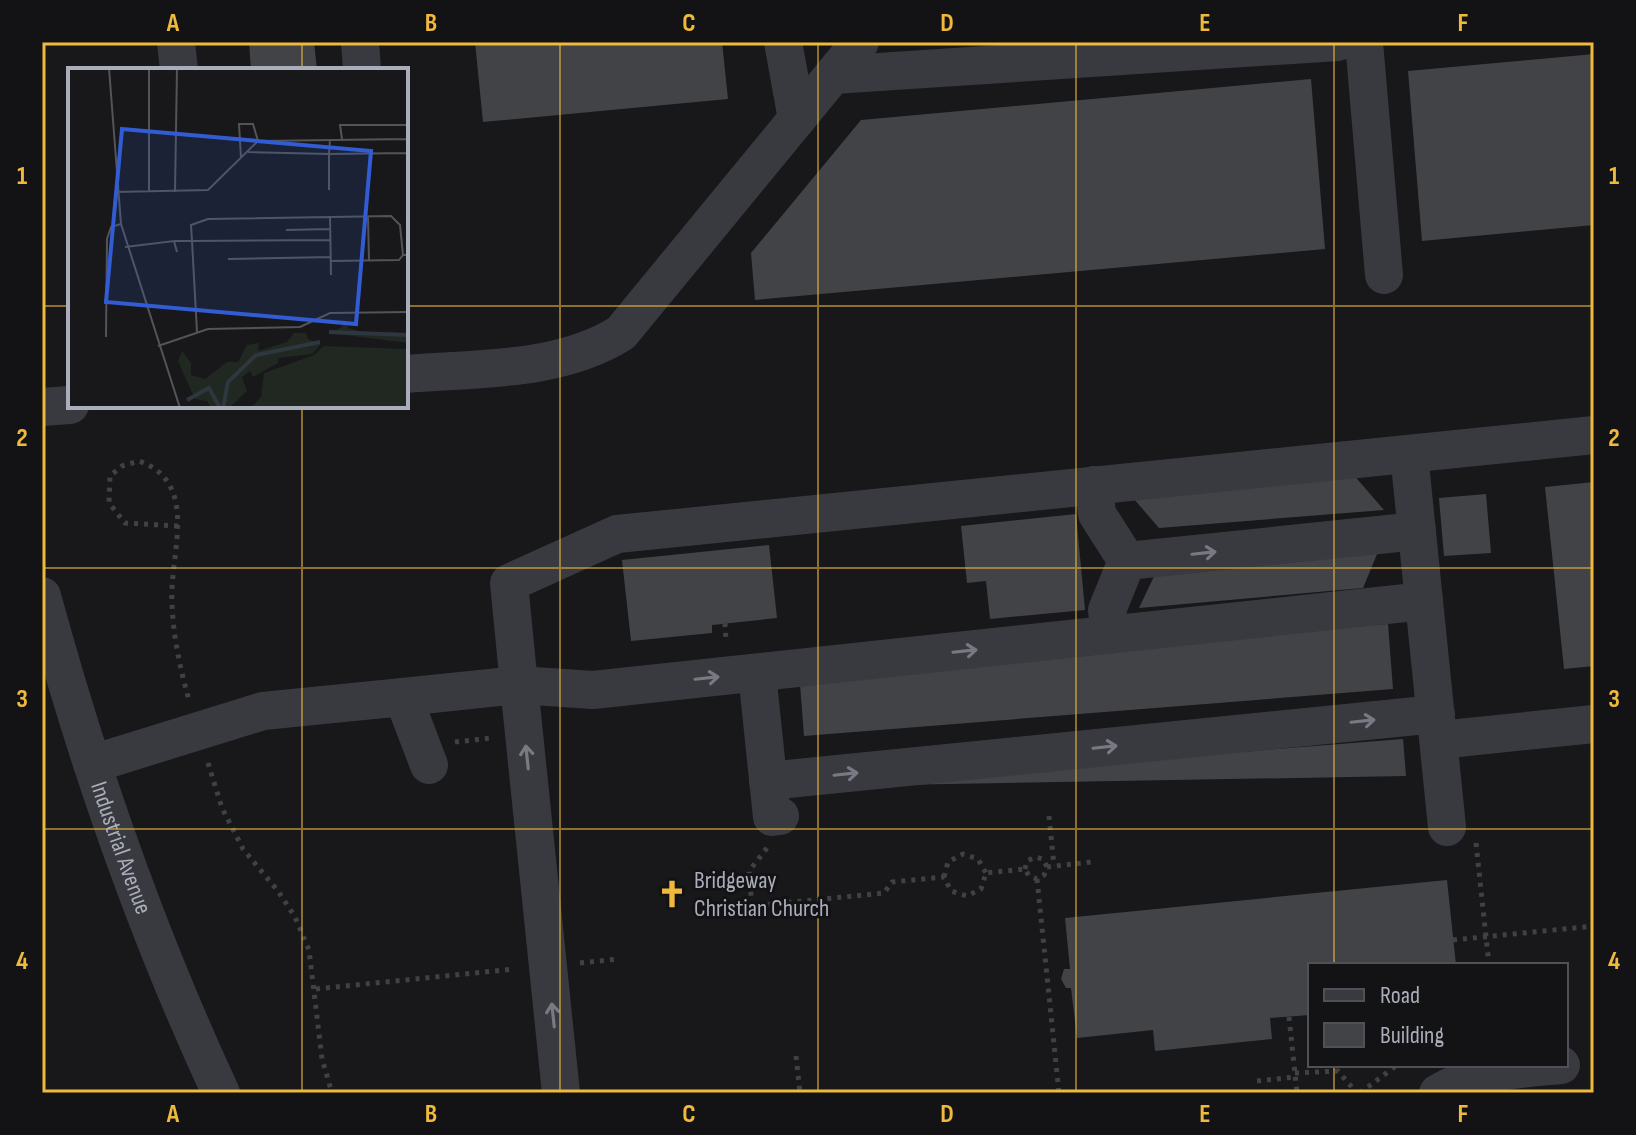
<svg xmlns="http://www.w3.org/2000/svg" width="1636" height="1135" viewBox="0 0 1636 1135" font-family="'Sofia Sans Condensed',sans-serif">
  <rect width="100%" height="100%" fill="#18181a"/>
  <path fill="#424347" d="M249,42H314L317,70H251Z
    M475,42H722L728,99L483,122Z
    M1594,54V225L1422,241L1408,71Z
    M1311,79L1325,249L755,300L751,253L861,120Z
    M1352,473L1384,510L1159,528L1127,491Z
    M1594,482V666L1564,669L1545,487Z
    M1486,494L1491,553L1444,556L1439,498Z
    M1076,514L1085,610L990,619L986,581L967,583L961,526Z
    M769,545L777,618L712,625V633L631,641L622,560Z
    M1380,547L1363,588L1139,608L1157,570Z
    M1388,624L1393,689L804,736L799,671Z
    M1403,739L1406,776L836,786V784Z
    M1447,880L1456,965H1310V1015L1270,1018L1272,1039L1155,1051L1153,1030L1077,1038L1071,988H1066L1061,979L1064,969H1070L1065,918Z"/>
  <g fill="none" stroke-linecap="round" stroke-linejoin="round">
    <path stroke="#3f4146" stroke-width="5" stroke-dasharray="4 6" stroke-linecap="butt" d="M178,526L125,523L109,503L110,476L122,466L139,461C201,483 169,555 172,603C173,636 180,668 189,700
      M725,623L726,642
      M455,742L492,738
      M208,763L222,808L243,849L278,891L295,917L309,950L322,1059L332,1093
      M1049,816L1054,866
      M1476,843L1489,965
      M767,848L749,871L752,906L884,893L892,882L944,877L951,891L967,896L981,889L986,873L1025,869L1029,876L1037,879L1044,875L1047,867L1091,862
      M1025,869L1027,861L1035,857L1043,859L1047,867
      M944,877L948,862L963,854L978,859L986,873
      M1037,879L1059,1093
      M1453,940L1594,926
      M580,963L618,959
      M316,989L514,969
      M1289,1017L1297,1093
      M796,1056L800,1093
      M1295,1073L1338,1071L1357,1093
      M1257,1081L1295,1077
      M1360,1093L1397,1065"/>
    <g stroke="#393a3f" stroke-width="38">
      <path d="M176,42L179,70"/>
      <path d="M360,42L362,70"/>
      <path d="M783,42L797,119"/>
      <path d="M1364,42L1384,275"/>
      <path d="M833,75L1338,42"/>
      <path d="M406,374C477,368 559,372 621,333L860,42"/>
      <path d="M42,407L70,405"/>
      <path d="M1409,454L1447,827"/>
      <path d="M1094,485L1097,514L1127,561L1107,610L1110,635"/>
      <path d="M1127,561L1417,531"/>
      <path id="s1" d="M42,596C88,765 147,934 221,1093"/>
      <path d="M757,673L772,817L780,816"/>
      <path d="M403,697L519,685L509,583L617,534L1594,435"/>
      <path d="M1439,740L1594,724"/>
      <path d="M92,764L263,711L403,697L429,765"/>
      <path d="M768,781L1436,714"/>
      <path d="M561,1093L519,685L593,690L1424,601"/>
      <path d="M1438,1093C1475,1071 1518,1069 1561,1065"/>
    </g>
  </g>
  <defs><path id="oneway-shaft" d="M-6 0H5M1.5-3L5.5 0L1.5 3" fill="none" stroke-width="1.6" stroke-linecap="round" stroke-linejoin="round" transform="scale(2)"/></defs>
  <g stroke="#777a83">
    <use href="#oneway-shaft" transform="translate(1204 553) rotate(-6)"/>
    <use href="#oneway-shaft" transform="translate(965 651) rotate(-6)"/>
    <use href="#oneway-shaft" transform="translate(707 678) rotate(-6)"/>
    <use href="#oneway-shaft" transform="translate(1363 721) rotate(-6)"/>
    <use href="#oneway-shaft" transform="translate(1105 747) rotate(-6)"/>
    <use href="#oneway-shaft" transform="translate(527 757) rotate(-96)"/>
    <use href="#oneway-shaft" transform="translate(846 774) rotate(-6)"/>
    <use href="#oneway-shaft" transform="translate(553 1015) rotate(-96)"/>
  </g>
  <path fill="none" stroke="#efba3b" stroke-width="2" stroke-opacity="0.55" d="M302,42V70M560,42V1093M818,42V1093M1076,42V1093M1334,42V965M42,306H70M406,306H1594M302,406V1093M42,568H1594M42,829H1594M1334,1065V1093"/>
  <defs>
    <symbol id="church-bare" viewBox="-9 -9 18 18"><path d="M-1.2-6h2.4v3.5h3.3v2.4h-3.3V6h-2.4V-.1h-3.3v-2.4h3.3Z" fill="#efba3b" stroke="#131315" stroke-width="2.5" paint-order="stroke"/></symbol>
  </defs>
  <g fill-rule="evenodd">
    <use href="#church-bare" x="652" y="874" width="40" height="40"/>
  </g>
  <g text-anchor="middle" stroke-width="6" stroke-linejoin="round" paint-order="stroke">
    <g font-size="24" fill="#aaaeba" stroke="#131315">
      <text dy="8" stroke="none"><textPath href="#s1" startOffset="264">Industrial Avenue</textPath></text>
    </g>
    <g font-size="24" fill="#aaaeba" stroke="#131315" text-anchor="start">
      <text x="694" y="888">Bridgeway<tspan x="694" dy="28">Christian Church</tspan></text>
    </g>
  </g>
  <g transform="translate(68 68)">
    <rect width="340" height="340" fill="#18181a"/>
    <path d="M276,251L280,260L294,264L340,265V275L261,265L274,259ZM226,265H238L240,271L253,276L244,286L210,290V295L185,309L182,303L174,309L179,323L161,340H143L139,333L127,331L110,293L114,283L123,295V307L137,311L159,294H170L179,277L191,275L190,283L219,274ZM256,278L340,281V340H183L193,329L196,305L246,287Z" fill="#202821"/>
    <path fill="none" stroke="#2e363e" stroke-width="4" d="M261,264L340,267M119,332L141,320L152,340M155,340L160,314L188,287L252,274"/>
    <path fill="none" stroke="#52545a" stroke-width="2" d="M41,0L53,156L112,340M262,71L261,86L339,85L340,58M274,71L272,57H340M180,84L261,86V122M339,85V121M173,90L171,56H185L190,73M47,124L140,122L190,73L340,71M81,124V0M107,124L109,0M262,149L263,207M300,149L301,193M218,162L262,161M106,173H124L123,157L140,151L323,148L332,157L335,187H340M57,179L106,173L109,184M160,191L263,189M263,193L331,192L335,187M129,264L124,173L263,172M38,269L39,171L43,159L53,156M90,278L140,261L232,259L262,245L340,244"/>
    <path fill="#325cd4" fill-opacity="0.15" stroke="#325cd4" stroke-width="4" d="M54,61L303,83L288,256L38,234Z"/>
    <rect width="340" height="340" fill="none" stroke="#aaaeba" stroke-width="4"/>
  </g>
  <rect width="1636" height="1135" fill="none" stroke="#131315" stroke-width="88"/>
  <rect x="1308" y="963" width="260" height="104" fill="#131315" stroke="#4f5157" stroke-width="2"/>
  <rect x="1324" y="989" width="40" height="12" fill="#393a3f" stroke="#4f5157" stroke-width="2"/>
  <text x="1380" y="1003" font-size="24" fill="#aaaeba">Road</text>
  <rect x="1324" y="1023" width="40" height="24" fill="#424347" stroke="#4f5157" stroke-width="2"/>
  <text x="1380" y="1043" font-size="24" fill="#aaaeba">Building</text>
  <rect x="44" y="44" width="1548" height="1047" fill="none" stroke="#efba3b" stroke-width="3"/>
  <g font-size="26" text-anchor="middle" font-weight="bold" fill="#efba3b">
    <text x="173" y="31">A</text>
    <text x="431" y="31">B</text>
    <text x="689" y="31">C</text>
    <text x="947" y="31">D</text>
    <text x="1205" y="31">E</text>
    <text x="1463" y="31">F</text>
    <text x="22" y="184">1</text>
    <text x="1614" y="184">1</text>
    <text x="22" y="446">2</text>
    <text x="1614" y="446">2</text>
    <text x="22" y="707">3</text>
    <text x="1614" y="707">3</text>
    <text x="22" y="969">4</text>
    <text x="1614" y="969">4</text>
    <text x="173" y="1122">A</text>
    <text x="431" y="1122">B</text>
    <text x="689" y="1122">C</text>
    <text x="947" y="1122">D</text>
    <text x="1205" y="1122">E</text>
    <text x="1463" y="1122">F</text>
  </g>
</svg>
